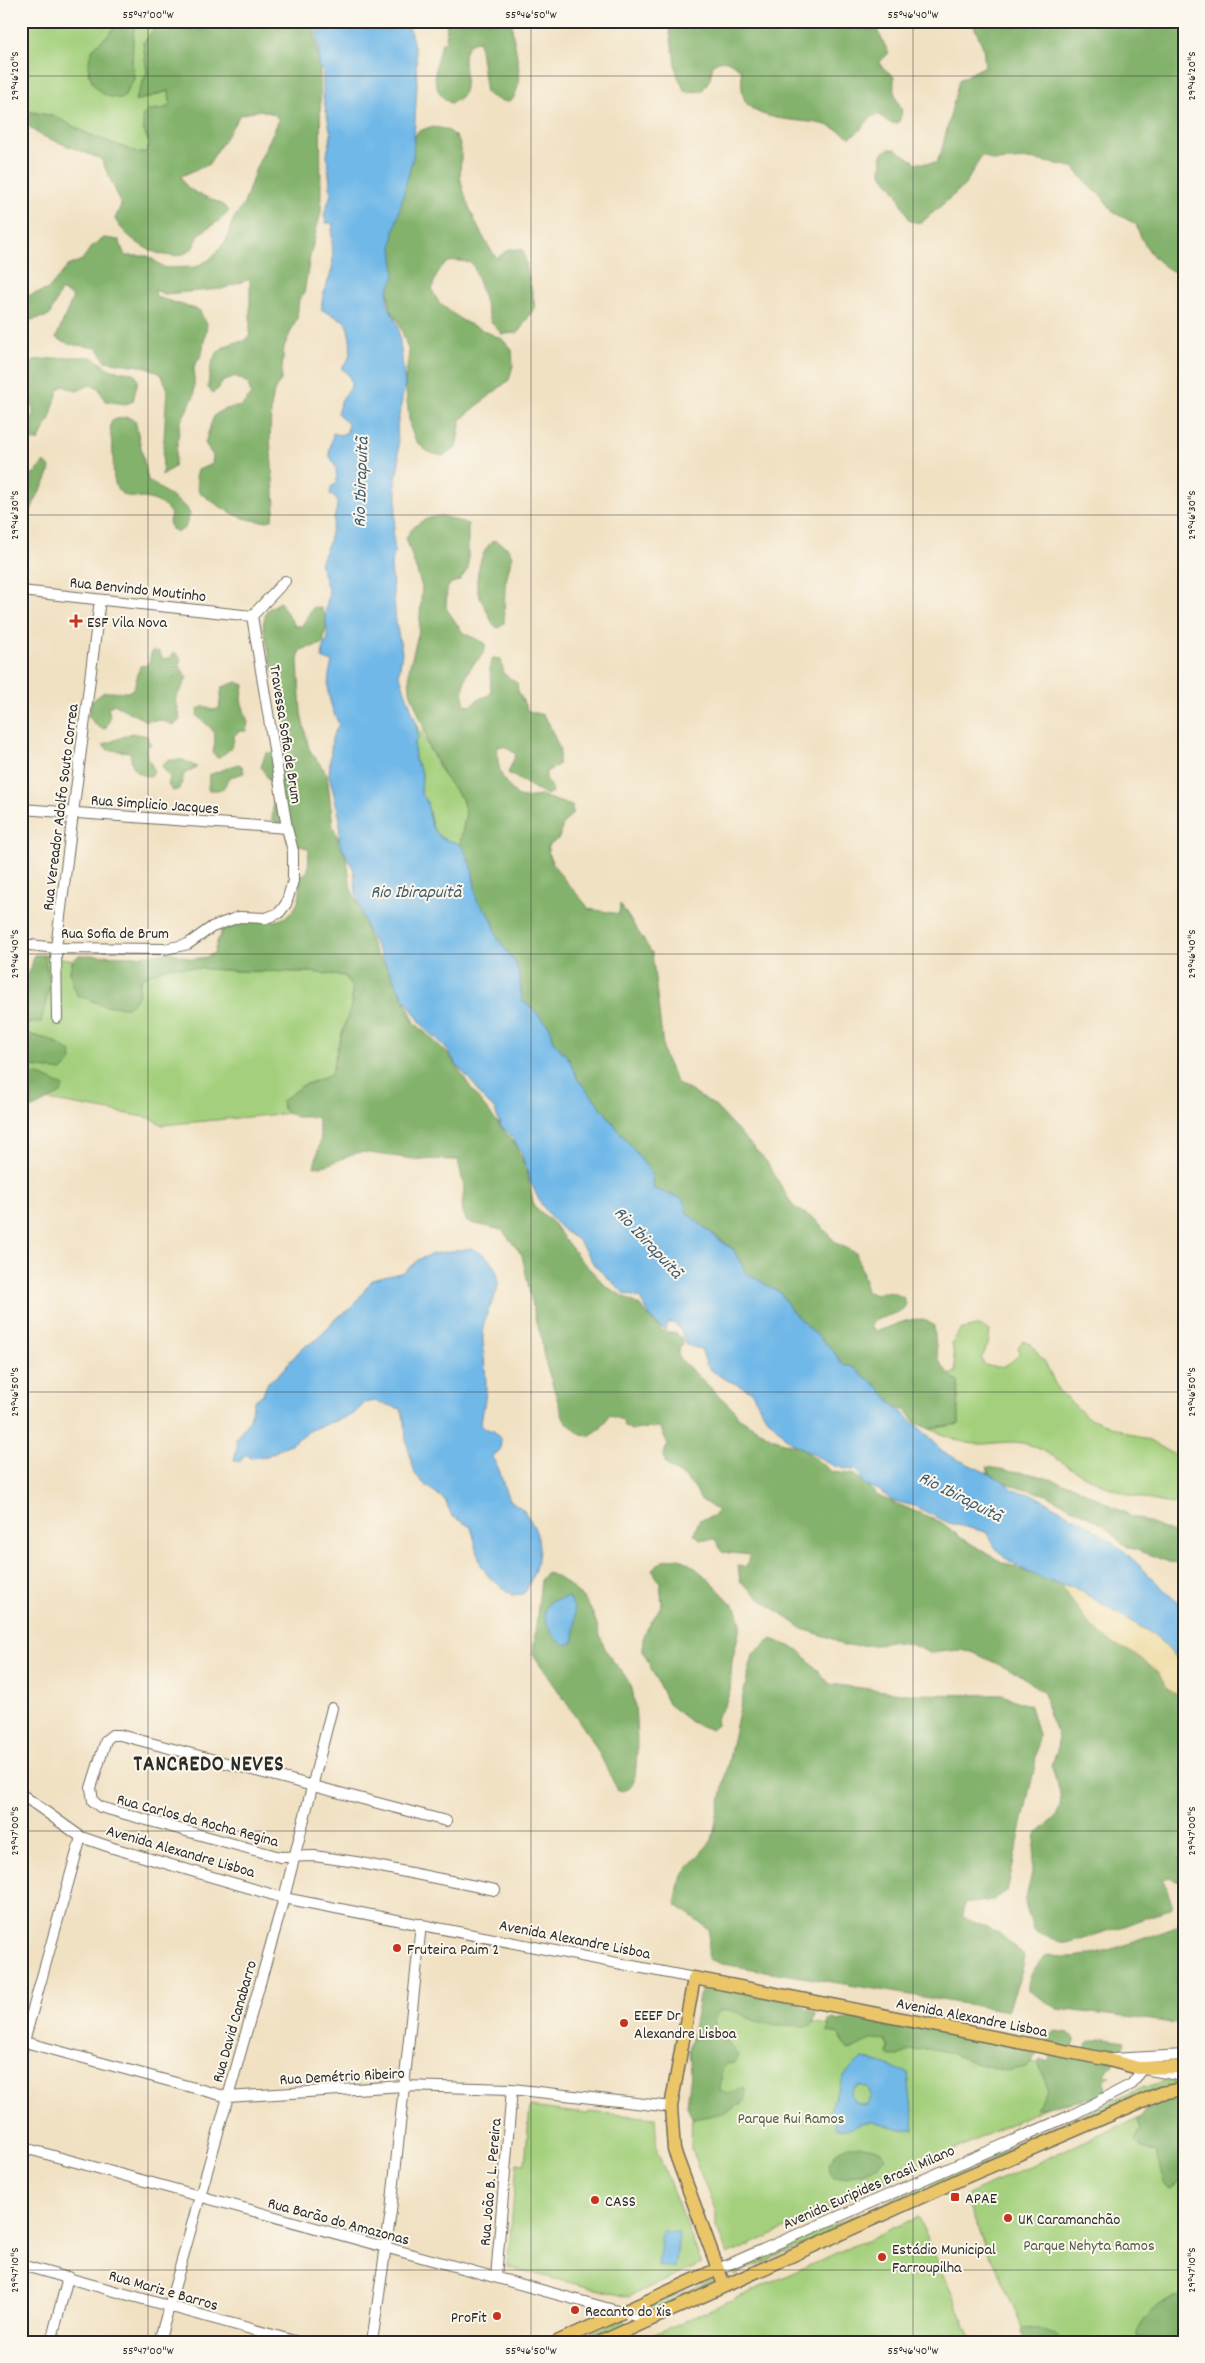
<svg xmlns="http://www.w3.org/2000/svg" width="1205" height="2363" viewBox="0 0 1205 2363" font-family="Dekko,sans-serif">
  <rect width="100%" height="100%" fill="#fbf7ec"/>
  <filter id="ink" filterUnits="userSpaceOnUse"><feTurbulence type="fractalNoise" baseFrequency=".02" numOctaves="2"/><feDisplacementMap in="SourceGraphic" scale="10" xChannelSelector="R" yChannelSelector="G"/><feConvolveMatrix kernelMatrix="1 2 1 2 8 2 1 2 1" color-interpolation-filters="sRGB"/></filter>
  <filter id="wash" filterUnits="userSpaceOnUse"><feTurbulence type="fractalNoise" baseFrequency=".0096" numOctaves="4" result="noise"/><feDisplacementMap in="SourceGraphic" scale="20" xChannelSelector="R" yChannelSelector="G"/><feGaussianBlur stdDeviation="1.12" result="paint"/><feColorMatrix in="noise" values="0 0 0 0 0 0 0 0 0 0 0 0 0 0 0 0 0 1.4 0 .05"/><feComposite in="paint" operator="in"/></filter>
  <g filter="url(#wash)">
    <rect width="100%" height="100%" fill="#f1e1c3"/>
    <path fill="#a4d07d" stroke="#687e54" d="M21,21H117C110,38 106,35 96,46C89,53 90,66 88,75L134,79C132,65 129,32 138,21H156L157,26L143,43L147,73L135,100C145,100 157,93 170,91V105L163,109L148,110L144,131L150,145L146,152L139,153L88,134L54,116L31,112L21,108Z
      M416,722L443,775L462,799L466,813L460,844C454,842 445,841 440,837C426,826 433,806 421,795L422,773L415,760L414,744L418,737Z
      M44,955L73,960L69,974L139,984L143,977L170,966L235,971L309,972L345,976L352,988V1003L338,1046L331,1075L302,1086L283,1109L290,1113L162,1125L151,1118L48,1100L61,1093L27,1073L21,1074V1062L33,1067L51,1040L28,1034L21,1027V1017L24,1018L50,984Z
      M976,1326L983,1327L990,1331L988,1345L981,1359L985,1365C1001,1370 1008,1366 1019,1354L1018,1347L1023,1341L1030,1344L1045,1362L1058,1390L1087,1417L1152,1442L1184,1460V1493L1176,1498L1173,1504C1138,1499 1107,1489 1076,1471C1061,1462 1047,1451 1030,1445C1013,1439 997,1444 981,1444C963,1445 945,1435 930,1429L959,1424L958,1383L949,1375L956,1372L952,1343L960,1330Z
      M708,2003L1111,2077L728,2255L716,2227V2212L691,2149L692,2106Z
      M1184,2080V2084L1171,2085L1145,2093L932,2188L930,2183L1142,2088L1165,2081Z
      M1184,2099V2342H1029L964,2197L1084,2141Z
      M530,2107L588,2114L589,2112L655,2118L657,2151L702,2264L628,2297L507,2267L517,2163L525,2164Z
      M926,2185L928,2190L734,2275L731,2270Z
      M918,2217L973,2342H637Z
      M714,2279L716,2284L648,2314L646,2309Z
      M624,2319L626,2324L585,2342H571Z"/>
    <path fill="#83b26c" stroke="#576e4c" d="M117,21H138L134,27L132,64L134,79L123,98C114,99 105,96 98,90C88,79 85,60 95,47C105,35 109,39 117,21Z
      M156,21H313L320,70L321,212L310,256L304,294L299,299L297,318L284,347L281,380L274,391L271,408L270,439L275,506L272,520C246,526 218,506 199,492L196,477L198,470L212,464L213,456L205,443C215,413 210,411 242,406L251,394L248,383L235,376L222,382L219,388L213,393L208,388C210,360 214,344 245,341L250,335V279L222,289L164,294L155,290L156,297L199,310L207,324L202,354L194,366V396L180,423L174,467L162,475L167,387L161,374L147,367L105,361L98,348L69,344L56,338L73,297L61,290L49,316L21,322V298L49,289L68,266L82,260L91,247L104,238L119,240L125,256H148L165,268L196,267L210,259L226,241L233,220L244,204L256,168L279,120L274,114L260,110L240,115L208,165L181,176C186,197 216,195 229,211C220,222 213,224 202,232C196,237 197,246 189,251C166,267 126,240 115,219L121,205L119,198L101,159L40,135L28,126L27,119L31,112L54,116L88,134L139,153L146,152L150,145L144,131L142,116L148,110L163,109L170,105L169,91C157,93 146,100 135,100L147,73L143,43L157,26Z
      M447,21H512C512,48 527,74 513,99C504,105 494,98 486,93L479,41L472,42C470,45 466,48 465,52C461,69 475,97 450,103C428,89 435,64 442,43L446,42Z
      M668,21H886L877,30L889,53L880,62L881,66L894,77C894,82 893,90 895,95C899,108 906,107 898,123H890L878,114C864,120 864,130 850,137C841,132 833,126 822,124C801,119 752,122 744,98C741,90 742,79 741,70C731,63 725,56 713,64L710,79L702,91L685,92L677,74Z
      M972,21H1184V275C1159,269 1143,247 1136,224L1113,212L1101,195L1091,188L1073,167L1030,159L993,161L982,155L965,185L921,223L910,221L897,193L881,173L882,154L888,149H895L917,163H936L941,153L959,80L985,66L983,47Z
      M430,127C440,128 448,128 455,136C466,147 458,167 461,181C466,204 482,240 497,258L509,249L523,250L535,307L518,333L502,334L491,322L473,264C447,255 438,265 432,290L439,303L463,321L502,339L512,350L513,365L509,380L461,419L456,448L443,456L428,452L416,441L410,427L405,382L409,352L399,322L391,310L386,280L399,190L417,132Z
      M72,357H92L111,370L134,373L138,380L133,401L126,404L105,401L98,387L90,385L77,391L63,386L58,391L49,421L38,441L21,440V421L26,423L33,420V406L21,397V385L34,360Z
      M127,417L135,420L148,480L186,507L190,514L185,528L178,532L172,529L169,522L171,514C157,491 128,502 120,492C111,483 114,466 113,454C113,443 108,431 112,420Z
      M44,462L50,467C49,481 34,497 30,514H23L21,476C33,478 37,470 44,462Z
      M442,516L468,524V569L459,581L451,583L447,589L446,608L463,633L485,643C486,657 477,658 470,669C463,679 463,691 464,703L471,706L477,700L491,694L490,665L493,658L501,659L504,674L517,683L518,691L528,711L543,715L548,722L560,750L558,765L546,772V780L551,785L553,792L546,795L508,773L516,754L504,746L497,747C498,772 501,781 521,798L542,796L572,806L573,813L563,824L559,838L548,846C547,867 577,891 589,909L619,914L620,904L652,953L664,1055L676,1082L714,1105L766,1161L793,1206L817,1221L836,1243L856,1253L865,1281V1291L875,1295C885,1289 892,1293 903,1297L906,1304L902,1311L875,1320L870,1326L876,1331C896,1327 916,1310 934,1326C937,1353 935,1364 958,1382L959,1424L930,1429L916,1423L907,1411L895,1406L878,1387L853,1367L843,1365L833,1350L792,1312L781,1293L745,1273L733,1249L654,1189L650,1171L596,1101L578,1080L569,1059L554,1042L550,1027L531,1007L522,1001L520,980L516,964L498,939L492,919L477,900L472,868L460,844L466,813L462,799L443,775L440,766L429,748L423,726L410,691L409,669L419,631L422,587L406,538C414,523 426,517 442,516Z
      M494,540L508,548L512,556L505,585L504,623L499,628C492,626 491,619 488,613C484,604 478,597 477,587C476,572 482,548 494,540Z
      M280,602L295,626H302L313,607L321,608L327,622L323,644L300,650L298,661L301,713L309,749L327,774L333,826L347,860L351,889L361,910L367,933L376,954L392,972L415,1023L449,1055L479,1100L515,1144L526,1168L534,1206L551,1221L579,1258L607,1287L640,1306L661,1330L668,1333H675L682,1338L683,1345L678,1350L679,1358L734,1410L738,1417L772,1438L802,1448L832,1472L855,1475L878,1496L941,1522L960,1537L1000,1561L1061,1586L1090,1625L1112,1643L1133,1653L1158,1672L1165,1685L1184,1701V1850L1180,1857L1183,1880L1176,1881L1170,1877L1163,1879L1173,1907L1125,1926L1067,1943L1053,1940L1033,1930L1025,1902L1032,1873L1036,1835C1068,1810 1064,1802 1051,1765L1057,1752L1058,1736L1049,1715L1044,1693L1021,1675L972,1652L958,1650L930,1653L910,1644L889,1641L875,1645L843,1646L831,1638L803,1629L762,1600L740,1581L738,1566L746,1567L750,1555L722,1552L715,1539H700L694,1534L699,1520L713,1516L718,1511L700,1499L694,1486L688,1482L684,1476C669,1470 658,1461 668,1444L660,1427L631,1430L625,1426L622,1420L609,1415L601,1428L589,1436L581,1435L564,1420L544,1358L541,1336L536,1322L522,1255L502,1230L467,1222L462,1209L464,1187L458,1160L414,1159L362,1152C345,1154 335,1166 314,1167L321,1138L317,1117H296L283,1109L282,1101L302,1086L331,1075L338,1046L352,1003V988L345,976L309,972L235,971L170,966L143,977L139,984C141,995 136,1002 126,1007L105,1006L77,995C71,980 65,967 79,955L141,956L170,952L192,959L207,957L214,953C216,946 218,937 222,931C239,908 282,939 298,902C301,896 299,885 299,878L308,871L309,849L287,841L286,827L272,820C274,796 275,788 261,767L266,753H274L279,747L284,748L286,695L272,668L263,624L267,610Z
      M152,651L159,652L163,659L170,658L175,652L181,658L179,665L187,678L176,698L180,720L174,725L160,720L146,721L114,704L108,708C111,717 110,721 105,729L98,727L88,716L91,702L104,692H128L134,688L140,666L148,665Z
      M237,682L244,685L241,700L248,723L246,731H239L234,736C234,749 227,752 217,758L213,752C218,730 213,730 197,716L198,709L205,706L211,710L219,709L222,687Z
      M132,733L148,736L151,744L146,749L147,756L154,770L151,777C133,772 133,771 130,752L108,750L103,745Z
      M167,760H183L197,767L184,774L180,789L173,791L168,785L170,778L162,766Z
      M238,764L242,766L244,773L230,777L222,790H208L209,775Z
      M34,955H44L50,984L41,1022L27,1024L21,1017V981L31,969Z
      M21,1027L28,1034L51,1040L71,1052L72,1060L62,1071L33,1067L21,1062Z
      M27,1073L42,1076L63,1086L61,1093L35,1107L21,1111V1074Z
      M987,1467L1032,1474L1074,1486L1121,1511L1182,1537L1184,1563L1169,1562L1126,1546L1103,1525L1090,1517L1047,1495L1002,1482L989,1474Z
      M679,1558C701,1568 720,1592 737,1609L741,1624L732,1661L730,1691L725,1705L716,1718L717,1725L711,1730L691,1722L668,1704L643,1651V1636L662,1604L660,1582L652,1570L664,1560Z
      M547,1572C568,1582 587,1597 595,1619C599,1630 601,1642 607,1652C614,1664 625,1673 631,1686C637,1701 640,1772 632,1785C629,1790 624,1791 618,1791L594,1743L533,1654L541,1579Z
      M772,1639L799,1650L830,1684L908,1694L1002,1695L1030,1706L1038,1735L1035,1765L1007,1891L993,1900L964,1904L962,1917L999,1933L1025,1957L1022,1971L1008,2011L722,1964L708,1959L709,1929L675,1904L682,1875L712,1840L738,1716L753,1654Z
      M1184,1924V2024L1058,2009L1028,1990C1027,1977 1037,1962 1048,1955C1084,1965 1148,1936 1184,1924Z
      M720,1986L795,2002L816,2013L813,2024L806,2026C792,2025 777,2026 763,2023C745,2020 740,2008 719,2011L714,2020C717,2040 731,2041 738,2056L735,2063L727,2064L722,2069L720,2091L727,2094L741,2088L745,2089L746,2099C730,2114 714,2115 693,2119L687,2106L691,2072L689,2050L699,1996L703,1987Z
      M856,2015L885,2017L894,2025L910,2021L1043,2047L1027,2067L1006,2071L974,2063L948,2052L932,2049L911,2050L898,2056H891L888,2054L889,2047L886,2041C871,2035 862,2046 848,2050L839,2034L828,2032L829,2021L833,2019L839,2021Z
      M1056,2031L1069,2033L1075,2042L1069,2051L1084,2052L1089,2042L1106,2038L1125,2041L1121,2052L1104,2077L1107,2088L1104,2096L1036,2109L1048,2089L1038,2064L1040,2060L1048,2061L1050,2057L1046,2050L1048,2037Z
      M1184,2098V2171L1181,2182L1170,2189L1164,2185L1162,2172L1155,2153L1143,2148L1135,2140L1141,2129L1138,2121C1148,2102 1165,2101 1184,2098Z
      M848,2146C862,2146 877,2145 886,2157C878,2172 849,2178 833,2177L831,2175L829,2164L837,2151Z
      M1184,2295V2342H1158L1137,2337C1135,2327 1156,2306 1165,2301C1170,2298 1178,2296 1184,2295Z
      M1023,2327C1035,2327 1057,2331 1063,2342H1026L1022,2331Z"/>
    <path fill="#eeda9e" stroke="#8c8264" d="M1061,1586H1072L1156,1636L1184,1666V1701L1165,1685L1158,1672L1133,1653L1112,1643L1090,1625Z"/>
    <path fill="#70b8e8" stroke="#4e728a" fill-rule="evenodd" d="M316,21H408L416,55L417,84L413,157L394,231L392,247L395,276L388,290V305L398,325L405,384L397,426L399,462L395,484L397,498L393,536L395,551L391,565L396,623L402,652L399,674L416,722L418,737L414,744L415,760L422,773L421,794L426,799L432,827L441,838L460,844L467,856L472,868L477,900L492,919L498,939L516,964L520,980L522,1001L531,1007L550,1027L554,1042L569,1059L578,1080L596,1101L650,1171L654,1189L683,1199L687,1213L721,1241L733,1249L746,1273L781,1293L792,1312L833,1350L843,1365L853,1367L878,1387L895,1406L933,1440L942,1452L1002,1480L1013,1490L1034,1495L1086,1524L1122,1549L1184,1609V1666L1156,1636L1072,1586C1052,1586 1013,1567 999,1552C994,1547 990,1538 986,1532L949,1523L914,1506L891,1500L879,1490L864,1485L858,1471L836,1467L788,1440L762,1411L751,1391L723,1378L711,1370L706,1364L701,1349L686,1345L681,1331L675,1323H668L666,1330C653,1326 646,1309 640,1298L625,1294L595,1266L578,1240L564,1231L553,1220L540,1202L530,1181L521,1152L511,1136L500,1125L495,1110L479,1094L476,1087L456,1064L444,1045L426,1030L404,998L367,930L356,893L354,870L339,842L340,819L329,774L332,738L339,724C328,703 325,686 332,662L322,658L323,647L328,638L325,613L329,593L320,563L329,542L337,506V498L330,495L331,487L337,483L336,468L329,454L333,433L340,435L347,432L348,424L337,413L342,399L351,387C351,378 349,374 341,368C355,359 351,335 345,321L322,310C320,297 329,282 332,269C334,258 332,248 332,238C331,233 333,228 333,223H326L324,215L331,194L327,155L331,134L323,97V72L318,66C321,49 316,38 316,21Z
      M471,1248C485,1254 496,1262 498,1278C500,1296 484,1311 483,1329C482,1348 486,1368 486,1387C486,1400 482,1412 481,1425L483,1428L494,1431L501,1440L500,1450L494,1455L493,1459C503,1472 502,1488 509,1498C513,1504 520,1506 524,1511C547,1541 540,1560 526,1591L523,1594L512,1595L489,1577L481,1565L471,1527L452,1516L445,1500L424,1484L415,1474L406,1440L405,1422L401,1409L374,1401L365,1403L354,1414L310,1430L294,1442L267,1456L252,1458L245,1454L240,1462L234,1460L237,1447L236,1438L250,1419L254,1401L263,1394L268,1382L277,1376L302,1348L318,1339L336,1318L351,1309L372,1280L404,1272L419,1259L433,1254Z
      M569,1597C577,1607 576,1629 573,1642L566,1645C553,1641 546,1624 544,1611L551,1601Z
      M863,2059L871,2060L908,2073L914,2130C895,2133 885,2121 869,2122C854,2122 854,2131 836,2129L834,2126L837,2117L829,2113C836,2095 843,2068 863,2059ZM859,2085L868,2088L871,2095L867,2104L862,2105L854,2102L851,2094L853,2088Z
      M662,2231L679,2233L675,2269L658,2266Z"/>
  </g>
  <g filter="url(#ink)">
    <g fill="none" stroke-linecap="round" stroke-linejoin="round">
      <defs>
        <path id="minor" d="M21,591L252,616
          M21,809L287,828
          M21,944L56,948L166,949L188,944L212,927L239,917L266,918L279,913L286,904L293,881V851L287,828L252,616L285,581
          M57,1018L56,948L100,600
          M21,1794L81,1837L113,1848L284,1898L694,1978
          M446,1821L120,1735H112L106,1740L91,1788L93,1801L100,1807L280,1857L314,1856L356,1862L495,1890
          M21,2041L228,2097L403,2086L512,2089L671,2107
          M21,2052L81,1837
          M1112,2059L1184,2055
          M21,2147L650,2320
          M21,2265L298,2342
          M718,2269L1074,2114L1132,2084L1139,2074L1138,2068L1184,2076
          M496,2277L512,2089
          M51,2342L68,2277
          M159,2342L284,1898L332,1708
          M372,2342L391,2211L421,1924"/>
        <path id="major" d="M724,2285L674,2150L671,2107L694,1978L1105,2059L1138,2068L1184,2067
          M557,2342L718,2269
          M601,2342L961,2179L1161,2093L1184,2089"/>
      </defs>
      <use href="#minor" stroke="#706b60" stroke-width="12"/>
      <use href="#major" stroke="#706b60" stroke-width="15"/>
      <use href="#minor" stroke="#fff" stroke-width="10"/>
      <use href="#major" stroke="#ebc669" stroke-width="12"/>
    </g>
  </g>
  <path fill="none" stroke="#2b2b2b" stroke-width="1" stroke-opacity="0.45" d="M148,21V2342M531,21V2342M913,21V2342M21,76H1184M21,515H1184M21,954H1184M21,1392H1184M21,1831H1184M21,2270H1184"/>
  <g fill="#c8321e" stroke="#fbf7ec" stroke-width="2">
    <path d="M73.5 613.5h5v5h5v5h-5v5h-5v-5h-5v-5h5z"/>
    <circle cx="397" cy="1948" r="5"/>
    <circle cx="624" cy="2023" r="5"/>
    <rect x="950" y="2192" width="10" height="10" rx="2.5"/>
    <circle cx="595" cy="2200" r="5"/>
    <circle cx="1008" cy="2218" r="5"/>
    <circle cx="882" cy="2257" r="5"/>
    <circle cx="575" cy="2310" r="5"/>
    <circle cx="497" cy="2316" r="5"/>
  </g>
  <g text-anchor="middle" stroke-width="4" stroke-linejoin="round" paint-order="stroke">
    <g font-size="16" fill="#2b2b2b" stroke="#fbf7ec">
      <text transform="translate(138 588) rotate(6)" y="6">Rua Benvindo Moutinho</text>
      <text transform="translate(287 734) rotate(81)" y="6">Travessa Sofia de Brum</text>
      <text transform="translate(155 803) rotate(4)" y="6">Rua Simplicio Jacques</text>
      <text transform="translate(59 807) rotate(-83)" y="6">Rua Vereador Adolfo Souto Correa</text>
      <text x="115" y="938">Rua Sofia de Brum</text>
      <text transform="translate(198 1819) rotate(15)" y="6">Rua Carlos da Rocha Regina</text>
      <text transform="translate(181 1850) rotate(16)" y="6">Avenida Alexandre Lisboa</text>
      <text transform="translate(575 1938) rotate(11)" y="6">Avenida Alexandre Lisboa</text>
      <text transform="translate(972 2016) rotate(11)" y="6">Avenida Alexandre Lisboa</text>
      <text transform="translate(233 2021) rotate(-74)" y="6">Rua David Canabarro</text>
      <text transform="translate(342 2075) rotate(-3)" y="6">Rua Demétrio Ribeiro</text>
      <text transform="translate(489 2182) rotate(-85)" y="6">Rua João B. L. Pereira</text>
      <text transform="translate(868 2186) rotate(-24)" y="6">Avenida Euripides Brasil Milano</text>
      <text transform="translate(339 2220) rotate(15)" y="6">Rua Barão do Amazonas</text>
      <text transform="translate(164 2289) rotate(16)" y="6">Rua Mariz e Barros</text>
    </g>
    <g font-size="16" fill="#2b2b2b" stroke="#fbf7ec" text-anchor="start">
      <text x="87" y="627">ESF Vila Nova</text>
      <text x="407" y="1954">Fruteira Paim 2</text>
      <text x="634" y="2020">EEEF Dr<tspan x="634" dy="18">Alexandre Lisboa</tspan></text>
      <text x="965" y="2203">APAE</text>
      <text x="605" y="2206">CASS</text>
      <text x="1018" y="2224">UK Caramanchão</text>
      <text x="892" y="2254">Estádio Municipal<tspan x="892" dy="18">Farroupilha</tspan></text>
      <text x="585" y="2316">Recanto do Xis</text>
      <text x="487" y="2322" text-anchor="end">ProFit</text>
    </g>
    <g font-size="16" fill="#4f5d44" stroke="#fbf7ec">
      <text x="791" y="2123">Parque Rui Ramos</text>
      <text x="1089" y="2250">Parque Nehyta Ramos</text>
    </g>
    <g font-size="18" font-style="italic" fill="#435c6d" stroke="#fbf7ec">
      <text transform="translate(360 482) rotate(-88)" y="6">Rio Ibirapuitã</text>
      <text x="416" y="897">Rio Ibirapuitã</text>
      <text transform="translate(649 1242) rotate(47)" y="6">Rio Ibirapuitã</text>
      <text transform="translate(961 1496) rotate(27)" y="6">Rio Ibirapuitã</text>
    </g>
    <g font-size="21" font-weight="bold" letter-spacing="1" fill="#2b2b2b" stroke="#fbf7ec">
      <text x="209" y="1770">TANCREDO NEVES</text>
    </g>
  </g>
  <rect width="1205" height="2363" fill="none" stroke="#fbf7ec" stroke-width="55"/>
  <rect x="28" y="28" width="1150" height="2308" fill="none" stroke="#2b2b2b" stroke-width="2"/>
  <g font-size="12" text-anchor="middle" fill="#2b2b2b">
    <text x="148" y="18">55°47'00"W</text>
    <text x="531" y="18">55°46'50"W</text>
    <text x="913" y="18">55°46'40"W</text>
    <text transform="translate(14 76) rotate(-90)" y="4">29°46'20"S</text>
    <text transform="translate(1191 76) rotate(-90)" y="4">29°46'20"S</text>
    <text transform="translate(14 515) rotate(-90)" y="4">29°46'30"S</text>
    <text transform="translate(1191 515) rotate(-90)" y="4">29°46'30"S</text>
    <text transform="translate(14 954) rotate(-90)" y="4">29°46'40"S</text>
    <text transform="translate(1191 954) rotate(-90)" y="4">29°46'40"S</text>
    <text transform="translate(14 1392) rotate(-90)" y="4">29°46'50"S</text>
    <text transform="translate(1191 1392) rotate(-90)" y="4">29°46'50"S</text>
    <text transform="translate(14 1831) rotate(-90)" y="4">29°47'00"S</text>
    <text transform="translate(1191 1831) rotate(-90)" y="4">29°47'00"S</text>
    <text transform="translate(14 2270) rotate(-90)" y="4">29°47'10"S</text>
    <text transform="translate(1191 2270) rotate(-90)" y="4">29°47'10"S</text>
    <text x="148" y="2354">55°47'00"W</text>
    <text x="531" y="2354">55°46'50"W</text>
    <text x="913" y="2354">55°46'40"W</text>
  </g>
</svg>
